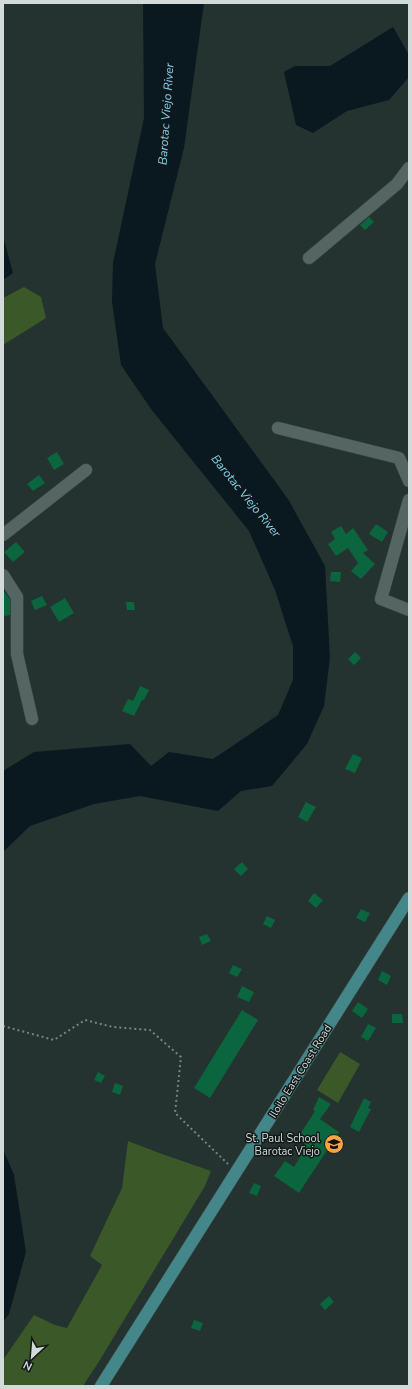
<svg xmlns="http://www.w3.org/2000/svg" width="412" height="1389" viewBox="0 0 412 1389" font-family="'Nunito Sans',sans-serif">
  <rect width="100%" height="100%" fill="#243330"/>
  <path fill="#3a5828" d="M24,287L41,297L46,318L3,345V298Z
    M340,1052L360,1064L338,1103L317,1090Z
    M128,1141L162,1154L211,1171L205,1186L98,1363L83,1386H3V1360L34,1315L55,1325L67,1328L102,1265L90,1256L122,1188Z"/>
  <path fill="#0a1920" d="M143,3H204L184,148L155,264L163,328L288,499L325,566L330,658L324,706L307,744L272,786L241,791L218,811L140,796L94,804L30,826L3,852V771L34,752L130,744L151,766L169,752L213,759L278,715L293,680V646L275,590L249,531L151,409L121,365L112,302L113,263L144,118Z
    M393,27L409,55V77L389,100L347,111L313,133L296,125L284,72L295,66H330Z
    M3,236L13,273L3,280Z
    M3,1149L14,1175L26,1252L9,1314L3,1322Z"/>
  <path fill="#0b653e" d="M369,217L374,222L365,230L360,225Z
    M57,452L64,464L54,470L47,458Z
    M39,475L45,483L33,491L27,484Z
    M376,524L388,532L382,542L369,534Z
    M341,526L346,534L353,528L368,550L363,553L375,564L361,579L351,571L358,563L348,548L336,556L328,544L335,539L331,532Z
    M16,542L25,552L13,562L4,552Z
    M331,572H341L340,582L330,581Z
    M3,590L10,599V615L4,616L3,609Z
    M42,596L47,605L35,610L31,601Z
    M65,598L74,613L59,622L50,607Z
    M126,602H134L135,610H127Z
    M355,652L361,658L354,665L348,659Z
    M140,686L149,690L144,700H142L134,716L122,711L128,699L133,701Z
    M353,754L362,758L355,773L345,769Z
    M306,802L316,807L307,822L298,817Z
    M242,862L248,869L241,876L234,869Z
    M314,893L323,900L316,908L308,901Z
    M361,909L370,913L365,922L356,918Z
    M267,916L275,920L271,928L263,924Z
    M207,934L211,941L202,945L199,937Z
    M233,965L242,969L237,977L229,973Z
    M382,971L391,976L387,985L378,980Z
    M242,986L254,992L249,1002L237,997Z
    M358,1002L368,1009L362,1018L352,1011Z
    M242,1010L258,1020L210,1098L194,1088Z
    M392,1014H402L403,1023H392Z
    M368,1024L376,1028L368,1041L361,1037Z
    M98,1072L105,1076L101,1083L94,1080Z
    M115,1083L123,1086L120,1095L112,1092Z
    M319,1097L331,1104L320,1119L339,1132L299,1193L274,1176L285,1161L294,1167L307,1146L297,1139L315,1111L313,1110Z
    M364,1098L371,1102L368,1108L371,1109L359,1132L350,1127Z
    M254,1183L261,1186L257,1196L249,1193Z
    M329,1296L334,1302L325,1310L320,1304Z
    M194,1320L203,1323L200,1331L191,1328Z"/>
  <g fill="none" stroke-linecap="round" stroke-linejoin="round">
    <defs>
      <path id="minor" d="M309,258L397,184L409,168
        M278,428L399,458L409,481
        M409,500L381,599L409,610
        M3,535L86,470
        M3,575L17,597V654L32,719"/>
      <path id="major" d="M101,1386L409,898"/>
    </defs>
    <use href="#minor" stroke="#43514e" stroke-width="13"/>
    <use href="#major" stroke="#43514e" stroke-width="13"/>
    <path stroke="#788482" stroke-width="2" stroke-dasharray="2 3" stroke-linecap="butt" d="M3,1026L54,1040L85,1020L113,1027L150,1030L181,1057L175,1113L228,1164"/>
    <use href="#minor" stroke="#556662" stroke-width="12"/>
    <use href="#major" stroke="#43878b" stroke-width="12"/>
  </g>
  <defs>
    <symbol id="school-disc" viewBox="-11 -11 22 22"><circle r="9.5" fill="#f5a346" stroke="#131918"/><path d="M0-5L7-2L0 1L-7-2ZM-4 1L0 2.5L4 1V4Q0 6-4 4Z" fill="#111"/></symbol>
  </defs>
  <g fill-rule="evenodd">
    <use href="#school-disc" x="323" y="1133" width="22" height="22"/>
  </g>
  <g text-anchor="middle" stroke-width="3" stroke-linejoin="round" paint-order="stroke">
    <g font-size="11" fill="#d2dbd9" stroke="#131918">
      <text transform="translate(300 1071) rotate(-58)" y="4">Iloilo East Coast Road</text>
    </g>
    <g font-size="11" fill="#d2dbd9" stroke="#131918" text-anchor="end">
      <text x="320" y="1142">St. Paul School<tspan x="320" dy="13">Barotac Viejo</tspan></text>
    </g>
    <g font-size="12" font-style="italic" fill="#82d3f6" stroke="#131918">
      <text transform="translate(166 114) rotate(-86)" y="4">Barotac Viejo River</text>
      <text transform="translate(246 496) rotate(51)" y="4">Barotac Viejo River</text>
    </g>
  </g>
  <rect width="412" height="1389" fill="none" stroke="#d2dbd9" stroke-width="8"/>
  <g transform="translate(32 1357) rotate(206)" stroke="#131918" stroke-width="3" paint-order="stroke">
  <path d="M0-3L7 15L0 10L-7 15Z" fill="#d2dbd9"/>
  <text y="-6" font-size="11" font-weight="bold" text-anchor="middle" fill="#d2dbd9">N</text>
  </g>
</svg>
